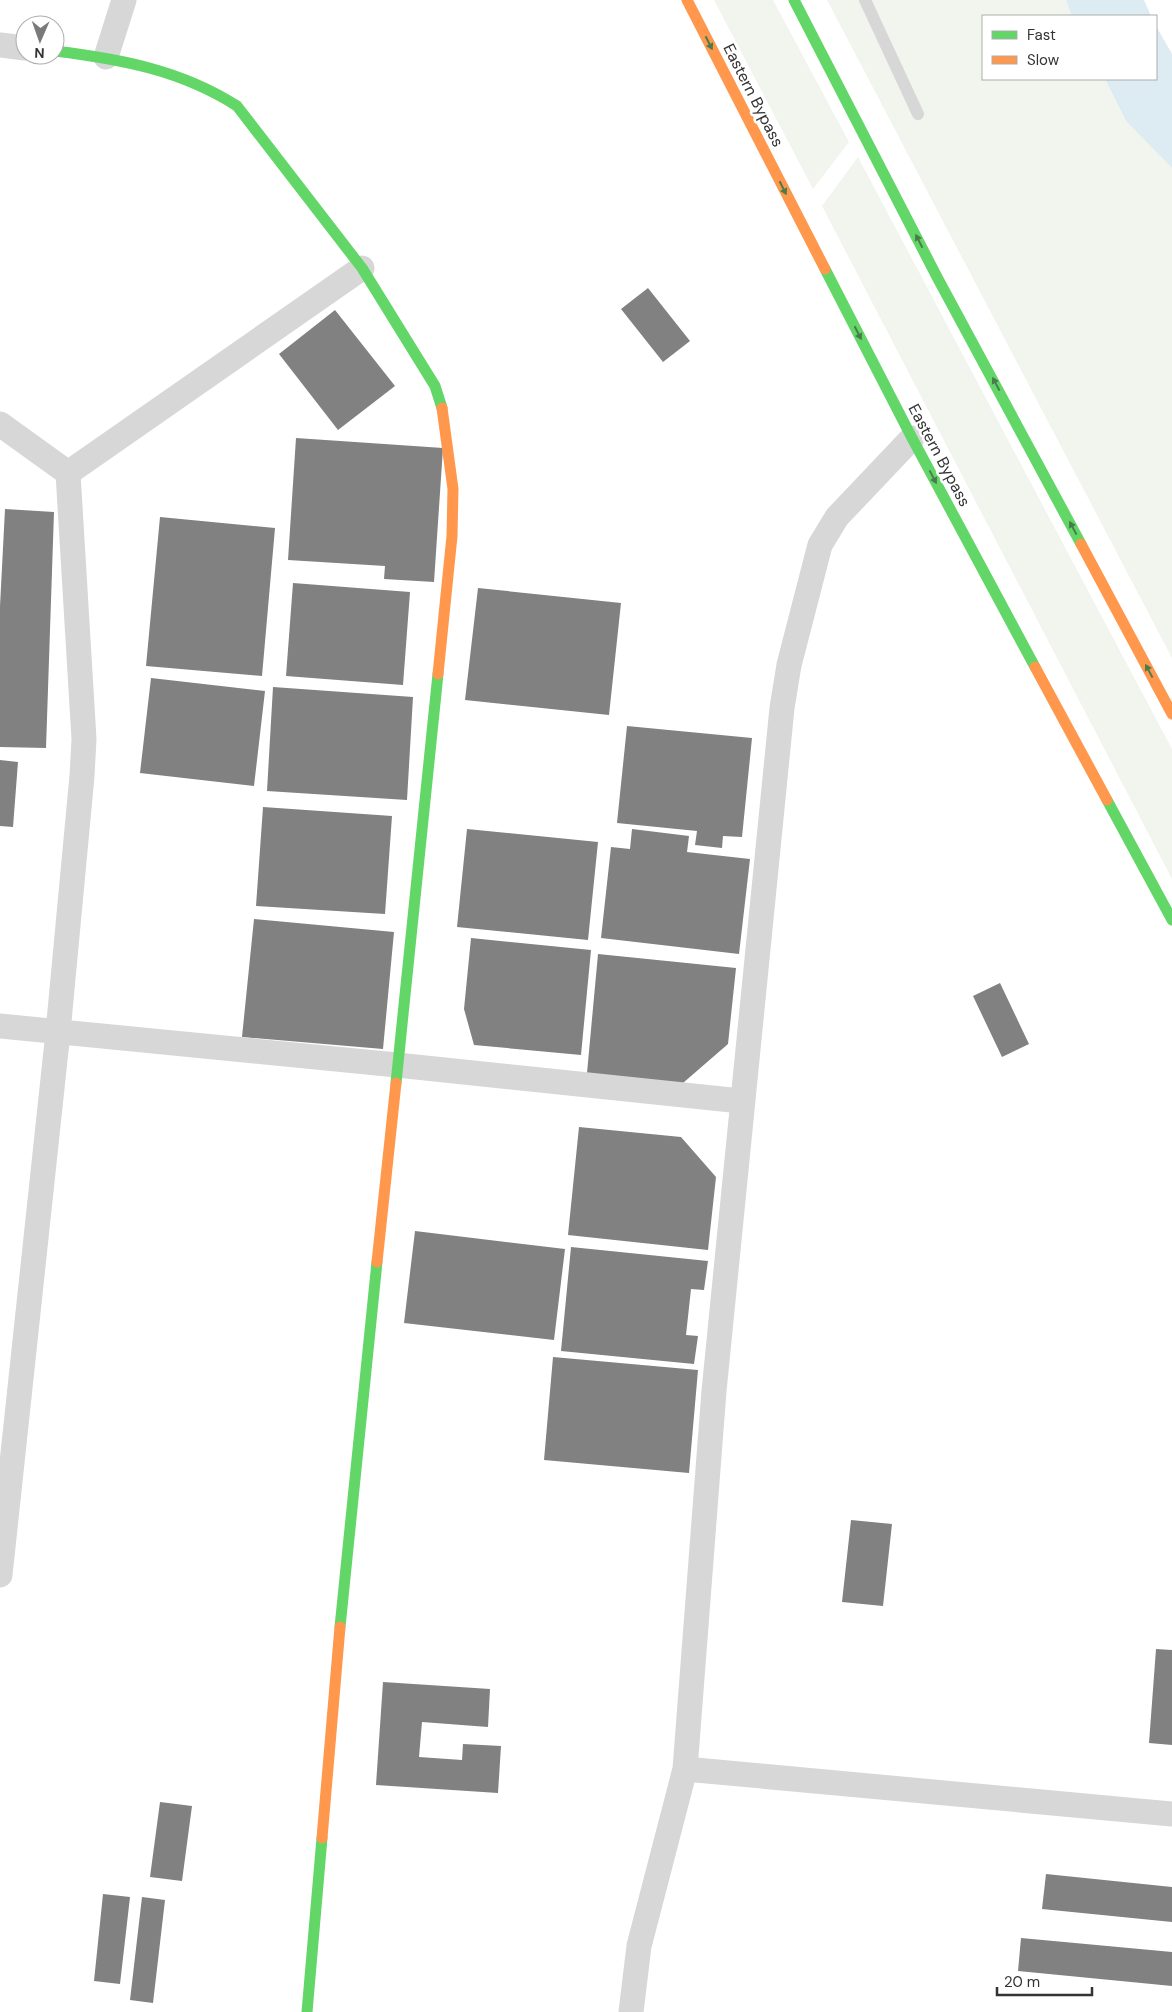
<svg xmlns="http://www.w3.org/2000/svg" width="1172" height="2012" viewBox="0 0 1172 2012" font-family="'DM Sans',sans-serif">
  <rect width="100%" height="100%" fill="#fff"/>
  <path fill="#f1f5ed" d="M714,0H773L849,142L813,189Z
    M827,0H1066L1072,16H983V79H1105L1126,121L1172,168V658Z
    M858,157L1172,749V879L822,206Z"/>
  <path fill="#ddebf3" d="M1066,0H1144L1151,16H1072Z
    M1156,26L1172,54V168L1126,121L1105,79H1156Z"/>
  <path fill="#818181" d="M648,288L690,341L663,362L621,309Z
    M335,310L395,386L338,430L279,354Z
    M296,438L443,448L434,582L384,579L385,566L288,560Z
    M5,509L54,512L46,748L0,747V606Z
    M160,517L275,528L262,676L146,666Z
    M293,583L410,592L403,685L286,676Z
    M478,588L621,603L609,715L465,700Z
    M151,678L265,691L254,786L140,773Z
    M273,687L413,697L407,800L267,791Z
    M627,726L752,738L742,837L723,836L722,848L695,845L697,831L617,823Z
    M0,760L18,762L13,827L0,826Z
    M263,807L392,816L385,914L256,906Z
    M467,829L598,842L588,940L457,927Z
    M632,829L689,836L687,852L750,859L739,954L601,938L611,847L630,849Z
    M254,919L394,932L383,1049L242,1037Z
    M471,938L591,950L581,1055L474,1045L464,1009Z
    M598,954L736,968L728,1044L683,1083L587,1073Z
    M1000,983L1029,1044L1002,1057L973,996Z
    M579,1127L681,1137L716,1177L708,1250L568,1235Z
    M415,1231L565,1249L554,1340L404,1323Z
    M571,1247L708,1261L704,1290L691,1289L686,1335L698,1336L694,1364L561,1351Z
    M553,1357L698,1370L689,1473L544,1460Z
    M851,1520L892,1524L883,1606L842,1602Z
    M1156,1649L1172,1650V1745L1149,1743Z
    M383,1682L490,1689L488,1727L422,1722L419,1757L462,1760L463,1744L501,1746L498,1793L376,1785Z
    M160,1802L192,1806L182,1881L150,1877Z
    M1046,1874L1172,1887V1922L1042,1909Z
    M103,1894L130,1897L120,1984L94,1981Z
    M142,1897L165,1900L153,2003L130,2000Z
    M1021,1938L1172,1952V1986L1018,1971Z"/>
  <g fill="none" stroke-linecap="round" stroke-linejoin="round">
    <path stroke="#d7d7d7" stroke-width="12" d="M865,0L918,114"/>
    <path stroke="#d7d7d7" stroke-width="25" d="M0,45L25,48
      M106,57L124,0
      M0,424L68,473
      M68,473L362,268
      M0,1026L397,1065L741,1101
      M0,1575L58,1032L82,776L84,739L68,473
      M685,1769L1172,1814
      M631,2012L639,1946L685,1769L714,1391L782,708L789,665L820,545L837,517L912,438"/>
    <path stroke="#63d668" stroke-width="11" d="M794,0L937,277L1081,544
      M55,51C120,59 181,70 237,106L362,268L435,386L442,408
      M825,269L912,438L1035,667
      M1107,800L1172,920
      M396,1083L438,674
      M340,1627L377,1262
      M307,2012L322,1838"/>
    <path stroke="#ff974d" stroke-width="11" d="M687,0L825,269
      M1081,544L1172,714
      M1035,667L1107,800
      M438,674L452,536L453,489L442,408
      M377,1262L396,1083
      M322,1838L340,1627"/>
  </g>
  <defs><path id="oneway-solid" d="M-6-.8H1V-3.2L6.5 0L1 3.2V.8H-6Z" transform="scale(1.25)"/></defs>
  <g fill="#497c4b">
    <use href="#oneway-solid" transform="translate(709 43) rotate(63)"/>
    <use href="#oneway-solid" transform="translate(783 188) rotate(63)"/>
    <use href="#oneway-solid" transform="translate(919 241) rotate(-117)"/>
    <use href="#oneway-solid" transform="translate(858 333) rotate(63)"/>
    <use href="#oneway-solid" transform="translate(996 384) rotate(-118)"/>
    <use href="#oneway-solid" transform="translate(933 477) rotate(62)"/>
    <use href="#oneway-solid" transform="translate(1073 528) rotate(-118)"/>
    <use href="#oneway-solid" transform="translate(1149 671) rotate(-118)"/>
  </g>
  <g text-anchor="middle" stroke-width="5" stroke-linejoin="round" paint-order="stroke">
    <g font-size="16" fill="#333" stroke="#fff">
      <text transform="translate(754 95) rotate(63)" y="6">Eastern Bypass</text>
      <text transform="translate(940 455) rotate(62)" y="6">Eastern Bypass</text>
    </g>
  </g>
  <rect x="982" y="15" width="175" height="65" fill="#ffffff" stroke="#adadad"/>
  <rect x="992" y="31" width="25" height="8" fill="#63d668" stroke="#adadad"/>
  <text x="1027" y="40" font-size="15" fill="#333333">Fast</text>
  <rect x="992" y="56" width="25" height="8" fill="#ff974d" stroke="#adadad"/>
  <text x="1027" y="65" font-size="15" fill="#333333">Slow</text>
  <g transform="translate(40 40) rotate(182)"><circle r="24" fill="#ffffff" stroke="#adadad"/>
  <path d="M0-4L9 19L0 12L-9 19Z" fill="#7a7a7a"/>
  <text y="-8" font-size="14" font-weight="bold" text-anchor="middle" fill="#333333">N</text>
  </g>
  <path d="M997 1987v8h95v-8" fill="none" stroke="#333333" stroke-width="2.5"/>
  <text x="1004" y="1987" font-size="15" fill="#333333" stroke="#ffffff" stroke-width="4" paint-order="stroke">20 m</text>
</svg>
